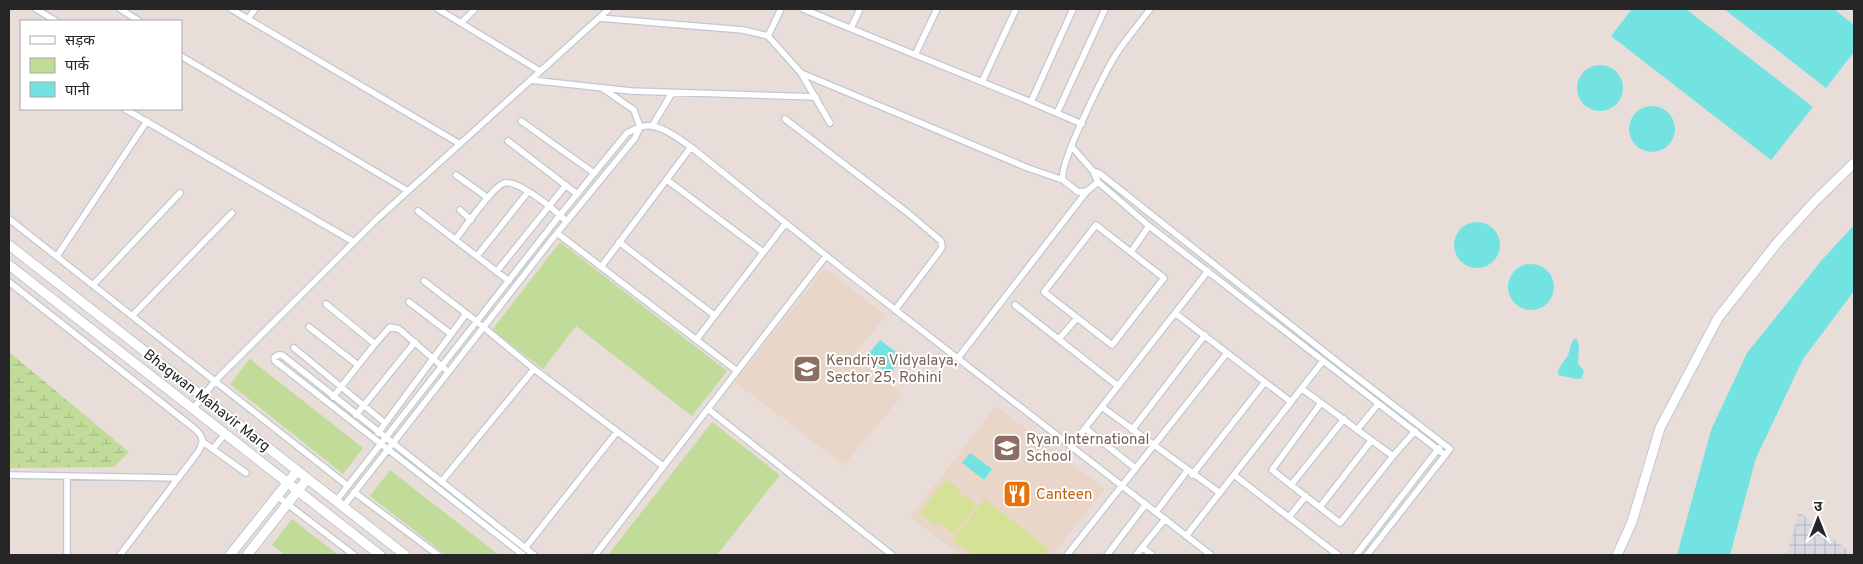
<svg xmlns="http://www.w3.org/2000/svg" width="1863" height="564" viewBox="0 0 1863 564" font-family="Overpass,'Noto Sans Devanagari',sans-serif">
  <defs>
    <pattern id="industrial-grid" width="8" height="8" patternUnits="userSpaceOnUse" patternTransform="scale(1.25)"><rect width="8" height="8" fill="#d9d9e1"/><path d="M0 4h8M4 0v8" fill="none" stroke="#babac1"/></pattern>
    <pattern id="wetland-marsh" width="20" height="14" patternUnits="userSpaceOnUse" patternTransform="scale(1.25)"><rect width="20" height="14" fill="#c1db99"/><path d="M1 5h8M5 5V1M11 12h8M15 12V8" fill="none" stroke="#a6bc84"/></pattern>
  </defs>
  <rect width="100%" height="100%" fill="#e8ddd9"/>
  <path fill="url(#industrial-grid)" d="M1799,512L1854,555H1787Z"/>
  <path fill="#e9d6c9" d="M825,268L886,316L852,356L903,394L844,465L735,382Z
    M996,406L1105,489L1053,555H960L910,517Z"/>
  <path fill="url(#wetland-marsh)" d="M9,352L129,452L114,467L9,468Z"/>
  <path fill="#c1db99" d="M560,242L727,371L692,416L576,326L543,369L492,330Z
    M250,359L363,448L343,474L230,384Z
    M712,422L780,475L717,555H608Z
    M390,470L499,555H446L370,496Z
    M292,519L338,555H285L272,545Z"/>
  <path fill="#d5e195" d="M946,479L961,491L943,515L961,493L977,505L954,534L938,521L935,525L920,513Z
    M984,499L1049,549L1044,555H972L953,540Z"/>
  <path fill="#73e3e2" d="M1632,9H1686L1813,107L1771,160L1611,36Z
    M1724,9H1834L1854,25V52L1826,88Z
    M1577 88a23 23 0 1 1 46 0a23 23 0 1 1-46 0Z
    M1629 129a23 23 0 1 1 46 0a23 23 0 1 1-46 0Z
    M1454 245a23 23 0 1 1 46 0a23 23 0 1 1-46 0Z
    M1854,225V291L1803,359L1756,458L1730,555H1677L1711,430L1747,353L1821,261Z
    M1508 287a23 23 0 1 1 46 0a23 23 0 1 1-46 0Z
    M1574,339H1577L1579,346L1578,364L1584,370L1582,378L1577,379L1558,375C1558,365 1564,363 1568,355C1570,350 1570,344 1574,339Z
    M880,340L903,357L889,375L866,357Z
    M970,453L992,469L984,480L962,463Z"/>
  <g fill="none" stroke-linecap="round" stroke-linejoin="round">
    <defs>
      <path id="street" d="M36,9L56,21
        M120,9L139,21
        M231,9L460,144
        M438,9L540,71
        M803,9L1031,102L1082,124
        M599,18L743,30L768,36L801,73L830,123
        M248,19L255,9
        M461,23L475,9
        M851,28L860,9
        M768,36L781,9
        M915,55L937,9
        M181,56L408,191
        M801,73L1028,168L1063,180
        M530,80L631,91L816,97
        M982,82L1016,9
        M1031,102L1073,9
        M125,109L354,242
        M1057,113L1105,9
        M785,119L908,213L941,241L942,247L939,252L895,310
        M521,121L594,173
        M652,126L672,93
        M508,141L577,194
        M1072,147L1093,171L1098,182L1149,226L1445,455
        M1093,171L1099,173L1336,361L1450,449L1367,555
        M456,175L488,198
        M667,180L763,252
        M1098,182L1087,191L1078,192L1063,180C1058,165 1102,79 1112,61C1122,43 1138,26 1150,9
        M460,210L471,220
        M418,211L509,281
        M9,219L348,486
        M1096,225L1164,278L1112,345L1044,292Z
        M557,233L737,371
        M455,240C465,228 492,187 504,183C518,179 556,211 566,221
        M619,242L714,315
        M1131,252L1149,226
        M57,256L147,121
        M477,256L528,192
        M601,267L691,147
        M497,271L566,185
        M424,281L476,321L534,369L663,466
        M9,282L195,429C204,437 204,442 198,452L120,555
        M93,285L180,193
        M409,302L451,334
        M326,304L375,344
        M1015,305L1118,386
        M1175,313L1291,402
        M132,316L232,213
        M309,327L358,365
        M1059,339L1077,318
        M696,340L786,223
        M294,348L385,423
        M958,358L1087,191
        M1302,389C1333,411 1362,434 1393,456L1340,523L1272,470L1321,403
        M333,397L375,344L390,327L399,329L445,369
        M1102,407L1220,493
        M193,409L215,381L377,219L609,9
        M708,409L892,555
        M356,415L415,342
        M1085,428L1135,468
        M1132,430L1205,335
        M1357,430L1378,404
        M378,433L466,314
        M203,442L246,473
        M1071,446L1208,271
        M213,449L225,434
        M1393,456L1415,431
        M9,475L178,478
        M1192,475L1265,382
        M1234,475L1338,555
        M441,482L534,369
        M1291,485L1344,419
        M354,492L438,555
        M277,496L354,555
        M336,501L560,215L627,133C632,131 639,127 645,126C661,124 679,139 691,147L844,270L1211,555
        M343,507L557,233L635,138L640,127L634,110L602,88
        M1320,507L1371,441
        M1156,512L1187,471
        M1289,517L1306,496
        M1186,536L1323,361
        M1142,547L1152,555
        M525,548L617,432
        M67,555V477
        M523,555L275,361L274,358L278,355H282L534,555
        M595,555L826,256
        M1067,555L1227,353
        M1107,555L1146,504
        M1136,555L1165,519
        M1356,555L1439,448"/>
      <path id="secondary" d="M9,245L405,555
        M9,265L380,555
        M230,555L297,471
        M247,555L307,479
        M1617,555L1632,522L1660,428L1718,318L1777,243L1815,201L1854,163"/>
    </defs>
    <use href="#street" stroke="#c1c8d0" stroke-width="8"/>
    <use href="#secondary" stroke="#c1c8d0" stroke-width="11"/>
    <use href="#street" stroke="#fff" stroke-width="5.5"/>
    <use href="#secondary" stroke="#fff" stroke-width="9"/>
  </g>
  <defs>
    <symbol id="school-square" viewBox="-11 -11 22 22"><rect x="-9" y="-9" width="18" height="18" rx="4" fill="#8d6e63" stroke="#fff"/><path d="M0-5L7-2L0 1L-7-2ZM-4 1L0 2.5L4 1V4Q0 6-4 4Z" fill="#fff"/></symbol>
    <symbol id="restaurant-square" viewBox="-11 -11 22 22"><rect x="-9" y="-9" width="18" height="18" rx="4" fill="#e8710a" stroke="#fff"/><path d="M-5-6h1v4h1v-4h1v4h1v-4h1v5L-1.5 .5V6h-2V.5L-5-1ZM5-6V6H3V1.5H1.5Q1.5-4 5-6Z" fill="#fff"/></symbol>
  </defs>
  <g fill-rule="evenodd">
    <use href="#school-square" x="791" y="353" width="32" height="32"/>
    <use href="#school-square" x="991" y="432" width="32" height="32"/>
    <use href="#restaurant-square" x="1001" y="478" width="32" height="32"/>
  </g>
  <g text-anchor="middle" stroke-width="4" stroke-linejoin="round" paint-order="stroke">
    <g font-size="15" fill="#785e54" stroke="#fff" text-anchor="start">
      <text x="826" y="365">Kendriya Vidyalaya,<tspan x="826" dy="17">Sector 25, Rohini</tspan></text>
      <text x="1026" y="444">Ryan International<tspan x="1026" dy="17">School</tspan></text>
    </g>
    <g font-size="15" fill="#262626" stroke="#fff">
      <text transform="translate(207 400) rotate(38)" y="5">Bhagwan Mahavir Marg</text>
    </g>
    <g font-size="15" fill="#c56008" stroke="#fff" text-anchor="start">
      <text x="1036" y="499">Canteen</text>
    </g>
  </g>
  <rect width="1863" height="564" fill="none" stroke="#262626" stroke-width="20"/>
  <rect x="20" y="20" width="162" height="90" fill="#ffffff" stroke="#a8a8a8"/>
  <rect x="30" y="36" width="25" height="8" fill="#ffffff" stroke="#a8a8a8"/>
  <text x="65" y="45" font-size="15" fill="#262626">सड़क</text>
  <rect x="30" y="58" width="25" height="15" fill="#c1db99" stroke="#a8a8a8"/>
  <text x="65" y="70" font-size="15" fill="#262626">पार्क</text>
  <rect x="30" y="82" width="25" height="15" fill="#73e3e2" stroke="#a8a8a8"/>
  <text x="65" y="95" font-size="15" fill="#262626">पानी</text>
  <g transform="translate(1818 519)" stroke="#ffffff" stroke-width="4" paint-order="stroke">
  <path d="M0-4L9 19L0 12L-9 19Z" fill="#262626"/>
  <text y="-8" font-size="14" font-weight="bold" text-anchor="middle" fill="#262626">उ</text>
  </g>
</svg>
